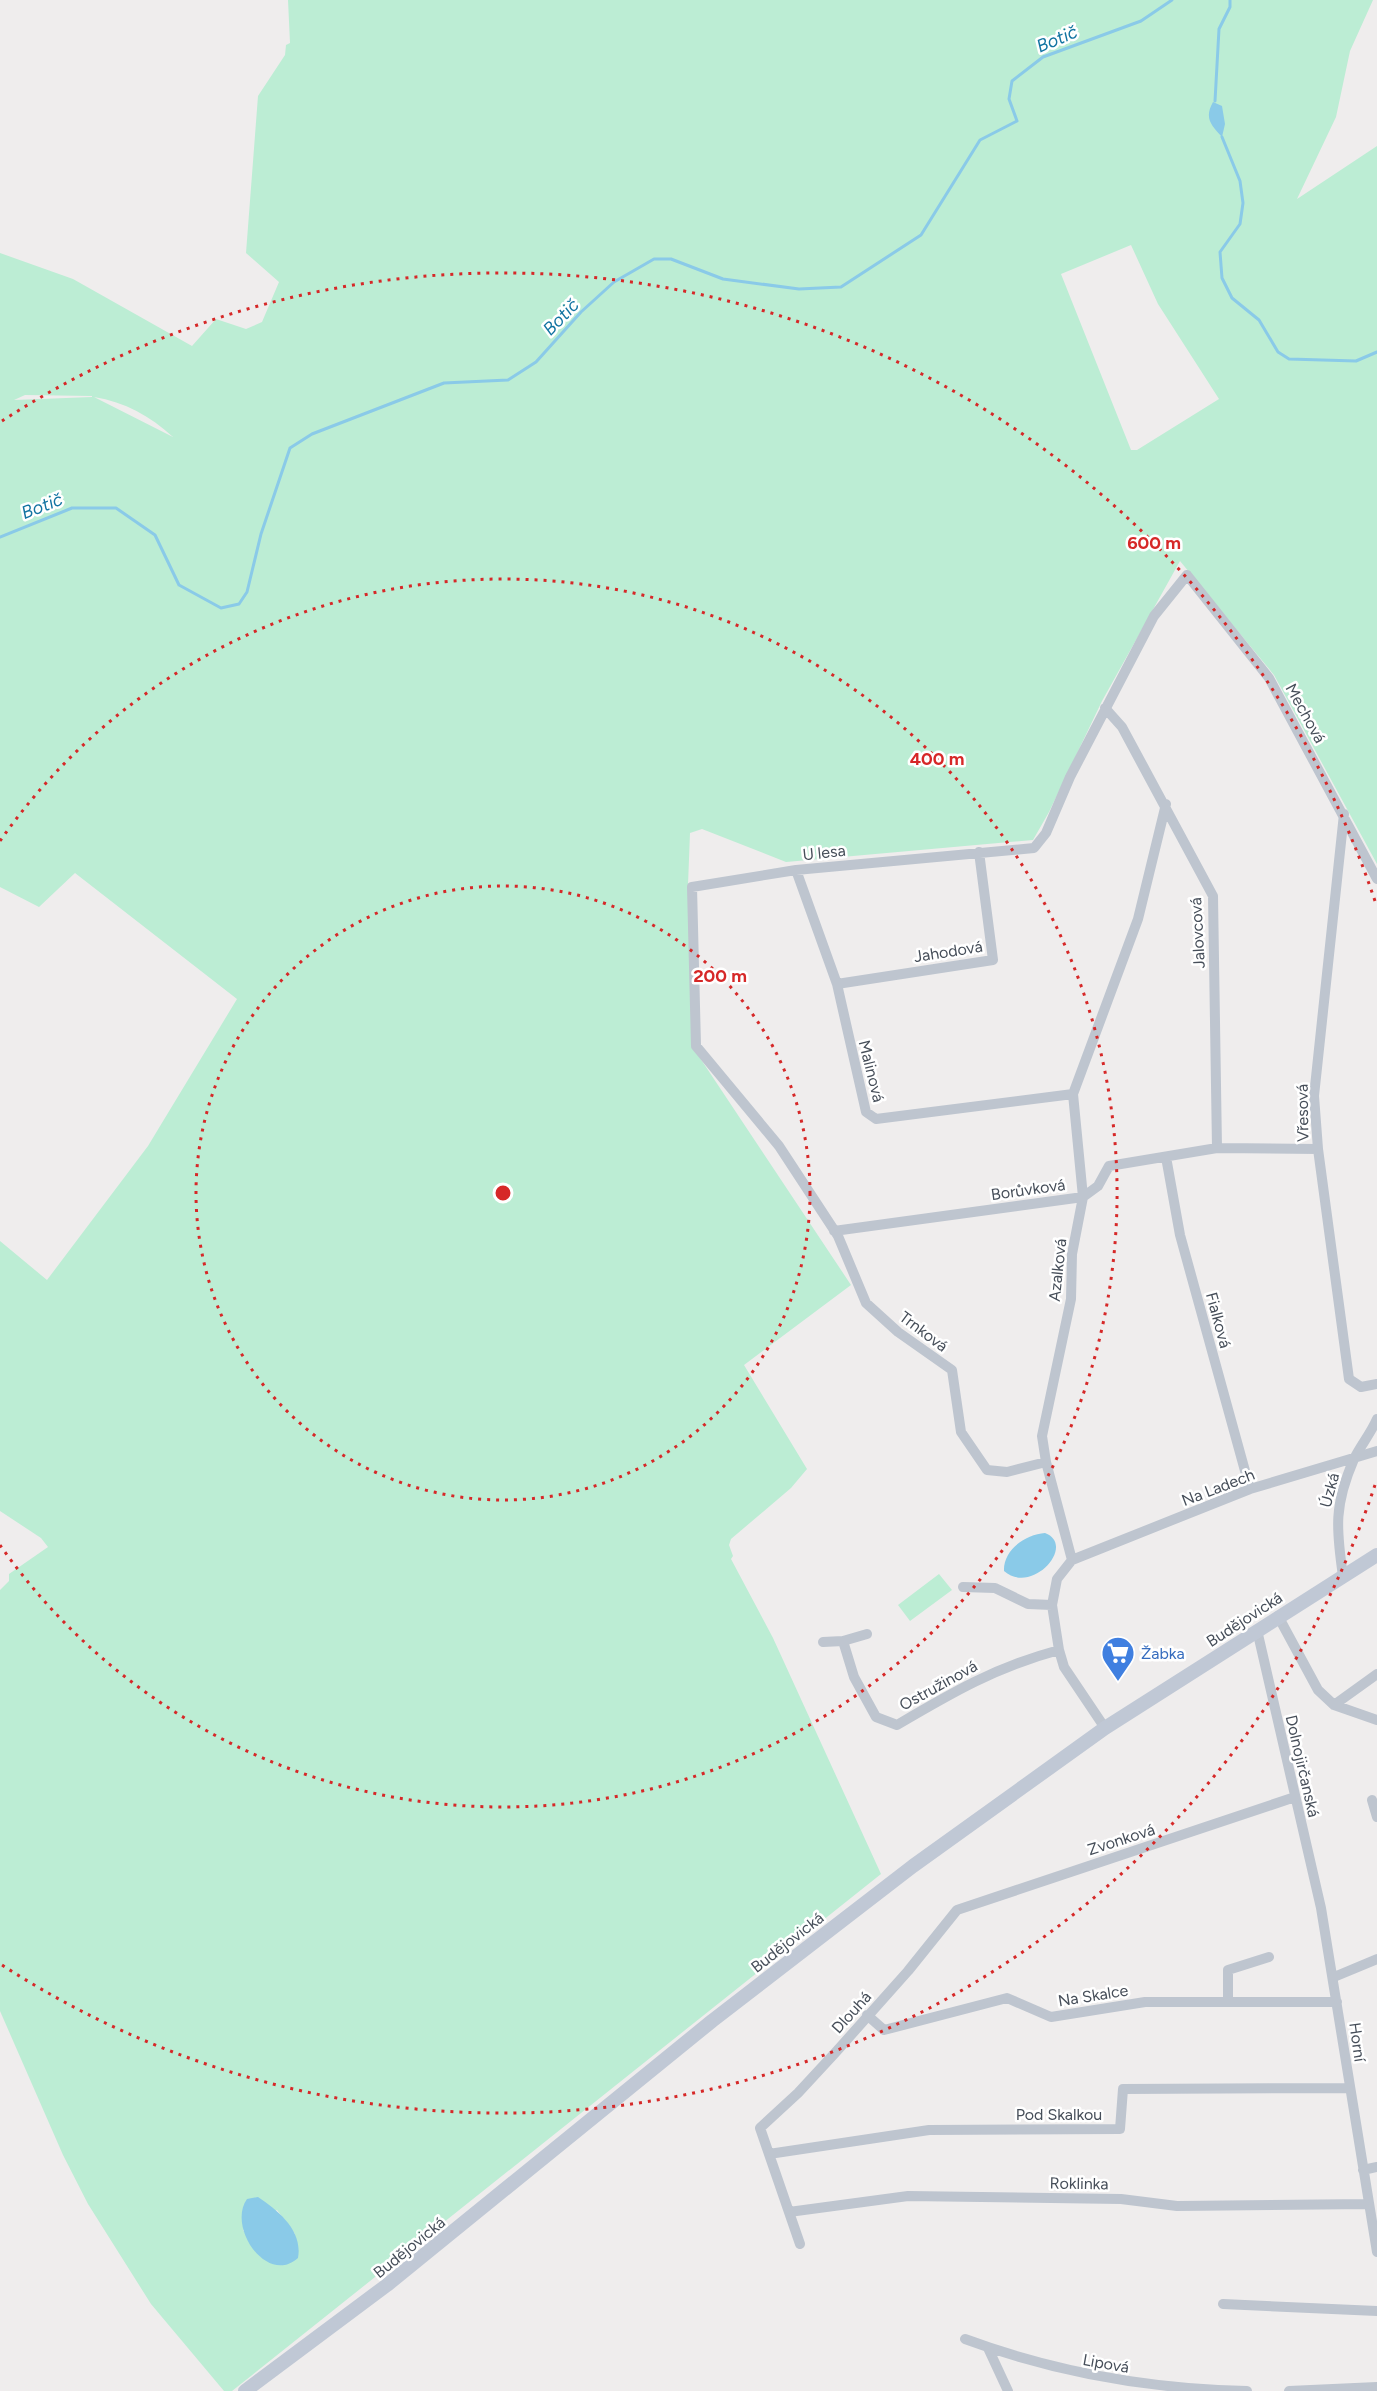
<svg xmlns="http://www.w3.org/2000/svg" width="1377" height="2391" viewBox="0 0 1377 2391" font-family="Figtree,sans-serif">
  <rect width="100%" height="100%" fill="#efeded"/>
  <path fill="#bcedd4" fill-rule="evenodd" d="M288,0H1373L1350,51L1336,117L1297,199L1377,146V864L1274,675L1180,561L1102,701L1049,812L1033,840L786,862L702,829L690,833L688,885L692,1046L851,1285L744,1365L807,1469L791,1488L731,1539L729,1545L733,1556L731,1559L773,1638L881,1874L232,2391H224L151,2304L88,2204L63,2155L0,2011V1590L9,1581V1574L48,1547L41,1538L0,1511V1241L47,1280L148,1146L237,999L75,873L39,907L0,887V253L73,279L192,346L216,319L246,329L262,322L279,282L246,253L258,96L285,55L286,45L290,43ZM1131,245L1158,304L1219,399L1137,450H1131L1061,274ZM25,395L92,396V397L14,400ZM94,397C125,402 150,416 173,437ZM277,2210L295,2234L261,2257L243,2230Z
    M939,1574L952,1590L910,1621L898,1605Z"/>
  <path fill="#8acae8" d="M1213,102L1222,106L1225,124L1222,137C1211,125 1204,118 1213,102Z
    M1045,1533C1077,1545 1032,1596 1004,1571C1003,1550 1026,1534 1045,1533Z
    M258,2197C279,2211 303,2231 298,2258C267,2286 227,2227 247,2199Z"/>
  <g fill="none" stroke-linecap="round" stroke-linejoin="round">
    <path stroke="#8acae8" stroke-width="3" d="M1215,101L1219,29L1230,7V0
      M1222,137L1240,181L1243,203L1240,224L1220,252L1222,278L1232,298L1259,320L1278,352L1289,359L1356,361L1377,352
      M0,537L72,508H116L155,535L179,585L221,608L239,604L247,592L261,534L290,448L312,434L444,383L508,380L536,362L581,312L614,282L654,259H671L723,279L799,289L841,287L921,235L980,140L1017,121L1009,99L1012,81L1043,57L1141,21L1172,0"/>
    <path stroke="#bec5cf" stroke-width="10" d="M1105,708L1122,727L1213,896L1217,1148
      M1344,814L1314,1096L1318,1149L1349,1379L1361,1387L1377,1384
      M796,870L837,984L866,1112L876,1119L1073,1094
      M837,984L993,960L979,852
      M1166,1157L1180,1235L1250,1489
      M834,1231L1083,1197L1098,1186L1109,1166L1217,1148L1318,1149
      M1046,1462L1007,1472L987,1470L961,1432L952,1370L898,1332L866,1303L838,1236L779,1146L696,1046L692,887L796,870L1034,848L1046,833L1070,777L1154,616L1187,575L1269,678L1377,879
      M1072,1560L1046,1462L1042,1436L1071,1299L1072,1254L1083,1197L1073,1094L1138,919L1166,804
      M1343,1576C1336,1528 1334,1505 1354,1459C1361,1445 1371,1433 1377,1419
      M963,1587L995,1588L1028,1604L1052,1605
      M1278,1616L1318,1690L1334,1705L1377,1720
      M1257,1630L1321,1908L1377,2252
      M843,1641L854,1677L876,1717L897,1725C953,1692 996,1667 1059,1650
      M823,1642L843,1641L867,1634
      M1334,1705L1377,1674
      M1105,1728L1064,1667L1059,1650L1052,1605L1057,1579L1072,1560L1250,1489L1377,1451
      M1372,1800L1377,1817
      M1334,1977L1377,1959
      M1228,2002V1970L1269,1957
      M867,2015L884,2030L1007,1998L1051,2017L1145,2002H1337
      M769,2154L929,2130L1120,2129L1123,2089L1349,2088
      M1363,2170L1377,2167
      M789,2212L908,2196L1121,2199L1177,2206L1369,2204
      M800,2244L760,2128L798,2093L835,2053L908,1971L957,1910L1295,1797
      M1223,2304L1377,2311
      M965,2339C1057,2373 1150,2389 1247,2391
      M988,2348L1008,2391
      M1289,2391L1377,2387"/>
    <path stroke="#c0c8d5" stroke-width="14" d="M245,2391L387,2285L712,2021L913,1866L1105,1728L1377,1555"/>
  </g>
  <g fill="none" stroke="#d62828" stroke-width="3" stroke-dasharray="3 6">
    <circle cx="503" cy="1193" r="307"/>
    <path d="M0 841A614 614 0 1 1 0 1545"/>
    <path d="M1375 1485A920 920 0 0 1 2 1965M2 421A920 920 0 0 1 1375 901"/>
  </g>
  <defs>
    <symbol id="supermarket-pin" viewBox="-11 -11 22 30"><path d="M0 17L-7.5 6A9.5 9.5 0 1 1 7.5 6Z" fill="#3f7fe0" stroke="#fff"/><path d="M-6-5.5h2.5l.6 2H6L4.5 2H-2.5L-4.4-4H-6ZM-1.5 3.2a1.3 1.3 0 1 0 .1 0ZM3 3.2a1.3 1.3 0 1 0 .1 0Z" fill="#fff"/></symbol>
  </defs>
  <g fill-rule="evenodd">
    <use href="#supermarket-pin" x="1099" y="1634" width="38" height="52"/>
  </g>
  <g text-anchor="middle" stroke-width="5" stroke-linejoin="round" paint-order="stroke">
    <g font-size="16" fill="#464e59" stroke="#fff">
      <text transform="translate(1306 713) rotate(61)" y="6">Mechová</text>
      <text transform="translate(824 852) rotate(-6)" y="6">U lesa</text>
      <text transform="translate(1197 933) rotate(-93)" y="6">Jalovcová</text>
      <text transform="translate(948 951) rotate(-9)" y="6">Jahodová</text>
      <text transform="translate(872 1071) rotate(76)" y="6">Malinová</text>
      <text transform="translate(1302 1113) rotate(-91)" y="6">Vřesová</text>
      <text transform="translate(1028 1189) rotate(-8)" y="6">Borůvková</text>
      <text transform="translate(1057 1270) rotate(-84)" y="6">Azalková</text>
      <text transform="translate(1219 1320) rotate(75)" y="6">Fialková</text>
      <text transform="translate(924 1331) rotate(37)" y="6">Trnková</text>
      <text transform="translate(1218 1487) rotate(-21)" y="6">Na Ladech</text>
      <text transform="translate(1329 1490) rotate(-75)" y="6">Úzká</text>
      <text transform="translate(1244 1619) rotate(-33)" y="6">Budějovická</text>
      <text transform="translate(938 1685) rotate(-29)" y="6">Ostružinová</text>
      <text transform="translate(1303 1766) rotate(77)" y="6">Dolnojirčanská</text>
      <text transform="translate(1121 1839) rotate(-18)" y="6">Zvonková</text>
      <text transform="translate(787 1942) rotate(-38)" y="6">Budějovická</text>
      <text transform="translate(1093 1995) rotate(-9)" y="6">Na Skalce</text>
      <text transform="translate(851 2012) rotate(-48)" y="6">Dlouhá</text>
      <text transform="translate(1358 2042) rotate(82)" y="6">Horní</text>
      <text x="1059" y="2120">Pod Skalkou</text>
      <text transform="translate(1079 2183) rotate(1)" y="6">Roklinka</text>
      <text transform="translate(409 2247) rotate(-39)" y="6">Budějovická</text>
      <text transform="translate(1106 2363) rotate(10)" y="6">Lipová</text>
    </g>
    <g font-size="16" fill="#366cbe" stroke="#fff" text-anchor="start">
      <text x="1141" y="1659">Žabka</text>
    </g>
    <g font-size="18" font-style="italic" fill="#1173a1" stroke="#fff">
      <text transform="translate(1057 39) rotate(-23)" y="6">Botič</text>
      <text transform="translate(561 317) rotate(-46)" y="6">Botič</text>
      <text transform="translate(42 506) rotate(-21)" y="6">Botič</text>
    </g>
  </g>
  <circle cx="503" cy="1193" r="9" fill="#d62828" stroke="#fff" stroke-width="3"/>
  <g font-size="18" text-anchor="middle" font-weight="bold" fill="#d62828" stroke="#fff" stroke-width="5" stroke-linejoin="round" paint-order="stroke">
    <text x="1154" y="549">600 m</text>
    <text x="937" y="765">400 m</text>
    <text x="720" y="982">200 m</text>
  </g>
</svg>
